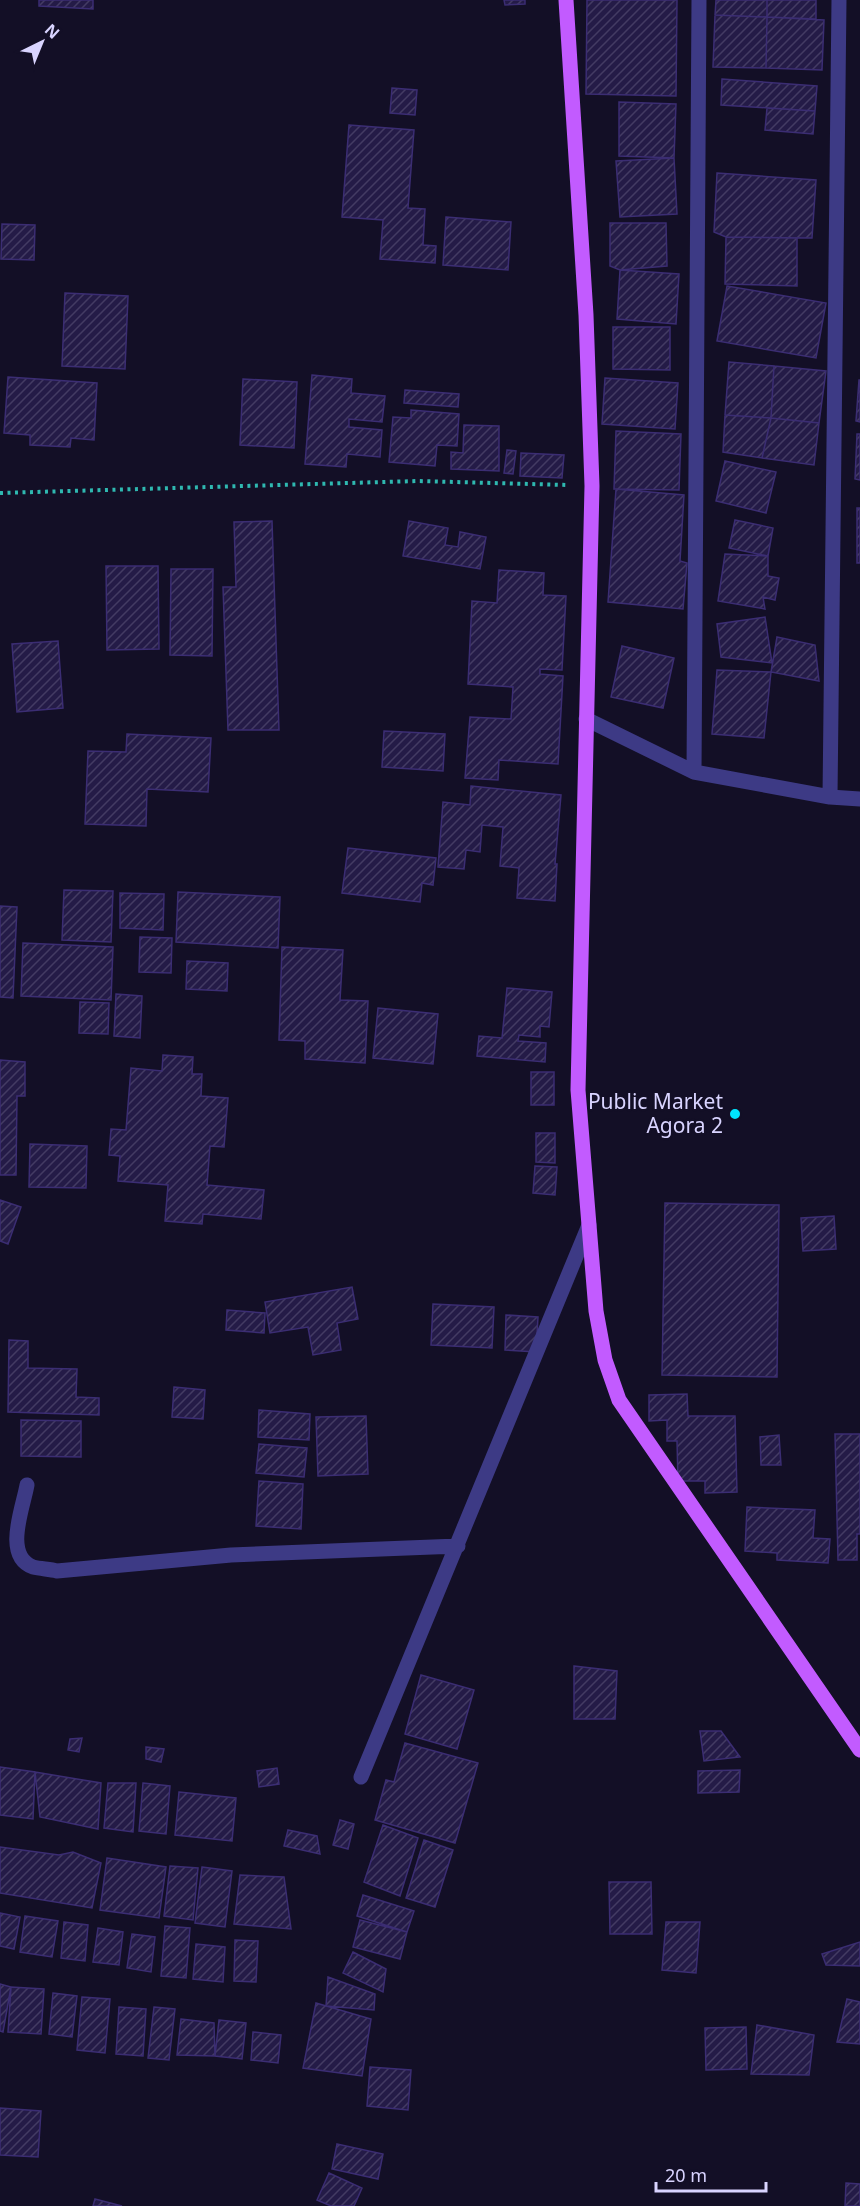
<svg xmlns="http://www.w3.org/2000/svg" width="860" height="2206" viewBox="0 0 860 2206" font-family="'Noto Sans',sans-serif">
  <defs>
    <pattern id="building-hatch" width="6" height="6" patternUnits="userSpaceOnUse" patternTransform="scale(1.5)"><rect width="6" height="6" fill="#241b47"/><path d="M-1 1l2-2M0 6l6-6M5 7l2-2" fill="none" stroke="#433b63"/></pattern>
  </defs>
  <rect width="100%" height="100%" fill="#130f26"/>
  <path fill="url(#building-hatch)" stroke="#3b2d73" stroke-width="1.5" d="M39,0H93V9L39,6Z
    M504,0H525V4L505,5Z
    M587,0H677L676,96L586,94Z
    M716,0H767V17L715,15Z
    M767,0H816V19L767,17Z
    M715,15L767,17L766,68L713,67Z
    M767,17L824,20L822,70L766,68Z
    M722,79L817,86L815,111L721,105Z
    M392,88L417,90L415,115L390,113Z
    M619,102L676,104L674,158L619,156Z
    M767,108L815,111L813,134L765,130Z
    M349,125L414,130L408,208L425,209L423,245L436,246L435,263L380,259L383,220L342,217Z
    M674,158L677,214L620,217L616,161Z
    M717,173L816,180L812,238L726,237L714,232Z
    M446,217L511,222L508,270L443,265Z
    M610,223H666L667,266L620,270L610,266Z
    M2,224L35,225L34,260L1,259Z
    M726,237L797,238V286L725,284Z
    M620,270L679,274L676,324L617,319Z
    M727,286L826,303L816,358L717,341Z
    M65,293L128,296L125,369L62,366Z
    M613,327H670V370L613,369Z
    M729,362L774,366L771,418L725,415Z
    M774,366L826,371L819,423L771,418Z
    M312,375L352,379L351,393L385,396L382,422L349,419V427L382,430L380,457L347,454L346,467L305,464Z
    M8,377L97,383L94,440L71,438L70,447L30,445V435L4,433Z
    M605,378L678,383L675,429L602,424Z
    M243,379L297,382L294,448L240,445Z
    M859,380H860V422L856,421Z
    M405,390L459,394L458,407L404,403Z
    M411,410L459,414L457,446L437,445L435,466L389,462L393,417L411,418Z
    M725,415L771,418L762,458L723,452Z
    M771,418L819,423L814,465L762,458Z
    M464,425L499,426V471L451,469V452L463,453Z
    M616,431L681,434L679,490L614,489Z
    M857,434H860V480L855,479Z
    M507,450L516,451L513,474L504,473Z
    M521,453L564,455L562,478L520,476Z
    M725,461L776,472L766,513L716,501Z
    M616,489L684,495L680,561L687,563L683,609L608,602Z
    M857,508H860V563H857Z
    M735,520L773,528L768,556L729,548Z
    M272,521L279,730H228L223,587H236L234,522Z
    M409,521L448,528L445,545L458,547L460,532L486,537L480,569L403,556Z
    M725,554L768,556V576L779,578L775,600L763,597L765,609L718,601Z
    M106,566H158L159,649L107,650Z
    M171,569H213L212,656L170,655Z
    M499,570L544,573L543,595L566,596L562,670L540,669V674L563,676L558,764L499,760L498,780L465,778L470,717L511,719L513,687L468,684L472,601L497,603Z
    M765,617L772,663L721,657L717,624Z
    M777,637L815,645L819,681L771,672Z
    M58,641L63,708L17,712L12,644Z
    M622,646L674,658L663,708L611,697Z
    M717,670L771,672L764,738L712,734Z
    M384,731L445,734L443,771L382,767Z
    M127,734L211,738L208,792L147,789L146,826L85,824L88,751L126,752Z
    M471,786L561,795L555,864H557L555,901L517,898L519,868L500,866L503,827L482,825L480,852L466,850L464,869L438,867L443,802L470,805Z
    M348,848L436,858L433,885L422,883L420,902L342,893Z
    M64,890L113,891L111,942L62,940Z
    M178,892L280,897L278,948L176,942Z
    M120,893L164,894L163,930L120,928Z
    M0,906L17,907L13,998L0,997Z
    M140,937L172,938L171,973L139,972Z
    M23,943L113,947L111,1000L21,996Z
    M282,947L343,950L340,1000L368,1001L365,1063L305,1059V1041L279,1040Z
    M187,961L228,963L227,991L186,989Z
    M507,988L552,992L549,1027L540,1026V1037L519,1035L518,1041L546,1043L545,1062L477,1056L479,1036L502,1038Z
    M116,994L142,996L140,1038L114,1036Z
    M80,1002L109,1003L108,1034L79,1033Z
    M378,1008L438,1014L433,1064L373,1058Z
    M163,1055L193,1057L192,1074H202L201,1096L228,1098L224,1147L210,1146L207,1185L264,1190L261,1219L203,1214L202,1224L165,1221L168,1185L118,1181L120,1156L109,1155L111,1129L126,1130L131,1068L162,1071Z
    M0,1060L25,1062V1096H17L16,1175H0Z
    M531,1072H554V1105H531Z
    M536,1133H555V1163L536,1162Z
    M30,1144L87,1146L86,1188L29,1187Z
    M535,1166L557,1167L555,1195L533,1193Z
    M0,1200L21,1207L8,1244L0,1241Z
    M665,1203L779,1205L777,1377L662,1375Z
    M834,1216L836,1249L803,1251L801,1218Z
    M352,1287L358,1319L337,1323L341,1350L313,1355L308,1327L270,1333L265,1302Z
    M433,1304L494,1307L492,1348L431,1345Z
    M227,1310L265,1313L264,1333L226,1330Z
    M506,1315L538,1317L536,1352L505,1350Z
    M9,1340L28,1341V1368L77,1369L76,1397L99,1398V1415L8,1412Z
    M174,1387L205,1390L203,1419L172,1417Z
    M687,1394L688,1416H735L737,1492L705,1493V1481H678L677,1441H667V1420L649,1421V1395Z
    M259,1410L310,1414L309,1440L258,1437Z
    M366,1416L368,1474L318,1476L316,1417Z
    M21,1420L81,1421V1457L21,1456Z
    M835,1434H860V1534H857V1560H838Z
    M779,1435L781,1465H761L760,1437Z
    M259,1444L307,1448L304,1477L256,1473Z
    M259,1481L303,1484L301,1529L256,1526Z
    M747,1507L815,1510L813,1538L830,1539L828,1563L777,1560V1553L745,1551Z
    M574,1666L617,1671L615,1719H574Z
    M421,1675L474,1690L457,1749L405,1734Z
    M700,1731H721L740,1757L704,1761Z
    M82,1738L79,1752L68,1750L70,1739Z
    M405,1743L478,1763L455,1843L375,1820L386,1780L394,1782Z
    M146,1747L164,1749L161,1762L146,1759Z
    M0,1767L35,1772L33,1819L0,1815Z
    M277,1768L279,1784L259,1787L257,1771Z
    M740,1770L739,1792L698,1793V1771Z
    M35,1772L101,1783L98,1829L40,1817Z
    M108,1783H136L133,1832L104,1828Z
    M143,1783L170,1786L166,1834L139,1831Z
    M179,1792L236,1798L232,1841L175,1835Z
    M340,1820L354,1824L348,1849L333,1845Z
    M383,1825L418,1838L400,1896L364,1882Z
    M288,1830L317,1836L320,1854L284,1846Z
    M424,1840L453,1850L435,1907L406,1898Z
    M0,1847L59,1855L73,1852L101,1863L92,1908L0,1893Z
    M107,1858L166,1867L159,1918L100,1910Z
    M170,1866L198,1868L193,1920L164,1916Z
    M202,1867L232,1871L225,1927L195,1923Z
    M240,1875L284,1877L291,1929L234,1924Z
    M609,1882H651L652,1934H610Z
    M363,1895L414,1911L407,1932L357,1916Z
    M0,1913L20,1917L14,1949L0,1946Z
    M25,1916L58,1921L52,1957L20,1952Z
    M360,1920L407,1932L400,1959L353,1947Z
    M64,1922L88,1925L85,1961L61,1958Z
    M666,1922H700L696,1973L662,1970Z
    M165,1926L190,1928L186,1978L161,1976Z
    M98,1928L123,1932L119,1965L93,1962Z
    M132,1934L155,1937L151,1972L127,1968Z
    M235,1940L258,1941L256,1982L234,1981Z
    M860,1942V1966L826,1965L822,1954Z
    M196,1944L225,1947L223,1982L193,1979Z
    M353,1952L386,1969L383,1992L343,1973Z
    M328,1977L375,1994L374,2010L326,2006Z
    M0,1984L11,1987L3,2032L0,2031Z
    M11,1987L44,1989L41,2034L8,2032Z
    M53,1993L77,1996L72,2037L49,2034Z
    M82,1997L110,1999L105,2053L77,2050Z
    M847,1999L860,2002V2044L837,2042Z
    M316,2003L371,2019L362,2076L303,2068Z
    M119,2007L146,2009L143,2056L116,2054Z
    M154,2007L175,2009L169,2060L148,2058Z
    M181,2019L214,2023L215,2056L177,2055Z
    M219,2020L246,2023L242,2059L215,2056Z
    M757,2025L814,2035L809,2075L751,2074Z
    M746,2027L747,2069L706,2070L705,2028Z
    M253,2032L281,2035L278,2063L251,2060Z
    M370,2067L411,2070L408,2110L367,2106Z
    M0,2108L41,2111L38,2157L0,2155Z
    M337,2144L383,2154L378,2179L332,2169Z
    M329,2173L362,2188L354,2206H331L317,2200Z
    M846,2183L860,2184V2206H845Z
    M95,2199L122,2206H93Z"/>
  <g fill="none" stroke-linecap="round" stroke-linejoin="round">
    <path stroke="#2fb8b0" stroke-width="4" stroke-dasharray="3 4.5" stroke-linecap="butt" d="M0,493L418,481L567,485"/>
    <path stroke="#3d3a85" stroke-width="15" d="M586,719L694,772L830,797L860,799
      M694,772L699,0
      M830,797L839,0
      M27,1485C23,1508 3,1556 33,1567C41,1569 50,1569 57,1571L231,1555L458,1546
      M361,1777L589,1225"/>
    <path stroke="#c25bff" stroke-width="15" d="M566,0L586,315L592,486L578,1090L596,1311L605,1360L619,1400L860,1750"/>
  </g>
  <circle fill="#00e5ff" stroke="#130f26" stroke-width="2" cx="735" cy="1114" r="6"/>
  <g text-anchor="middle" stroke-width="4.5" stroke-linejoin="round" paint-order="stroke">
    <g font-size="21" fill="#d9d4ff" stroke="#130f26" text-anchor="end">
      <text x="723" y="1109">Public Market<tspan x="723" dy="24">Agora 2</tspan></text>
    </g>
  </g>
  <g transform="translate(42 42) rotate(43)" stroke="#130f26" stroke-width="4.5" paint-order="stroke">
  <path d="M0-4.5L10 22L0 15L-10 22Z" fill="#d9d4ff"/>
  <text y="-9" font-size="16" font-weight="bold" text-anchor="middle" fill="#d9d4ff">N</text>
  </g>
  <path d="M656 2182v9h110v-9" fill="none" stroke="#d9d4ff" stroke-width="3"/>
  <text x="665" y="2182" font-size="18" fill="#d9d4ff" stroke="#130f26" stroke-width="4.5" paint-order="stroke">20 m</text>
</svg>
